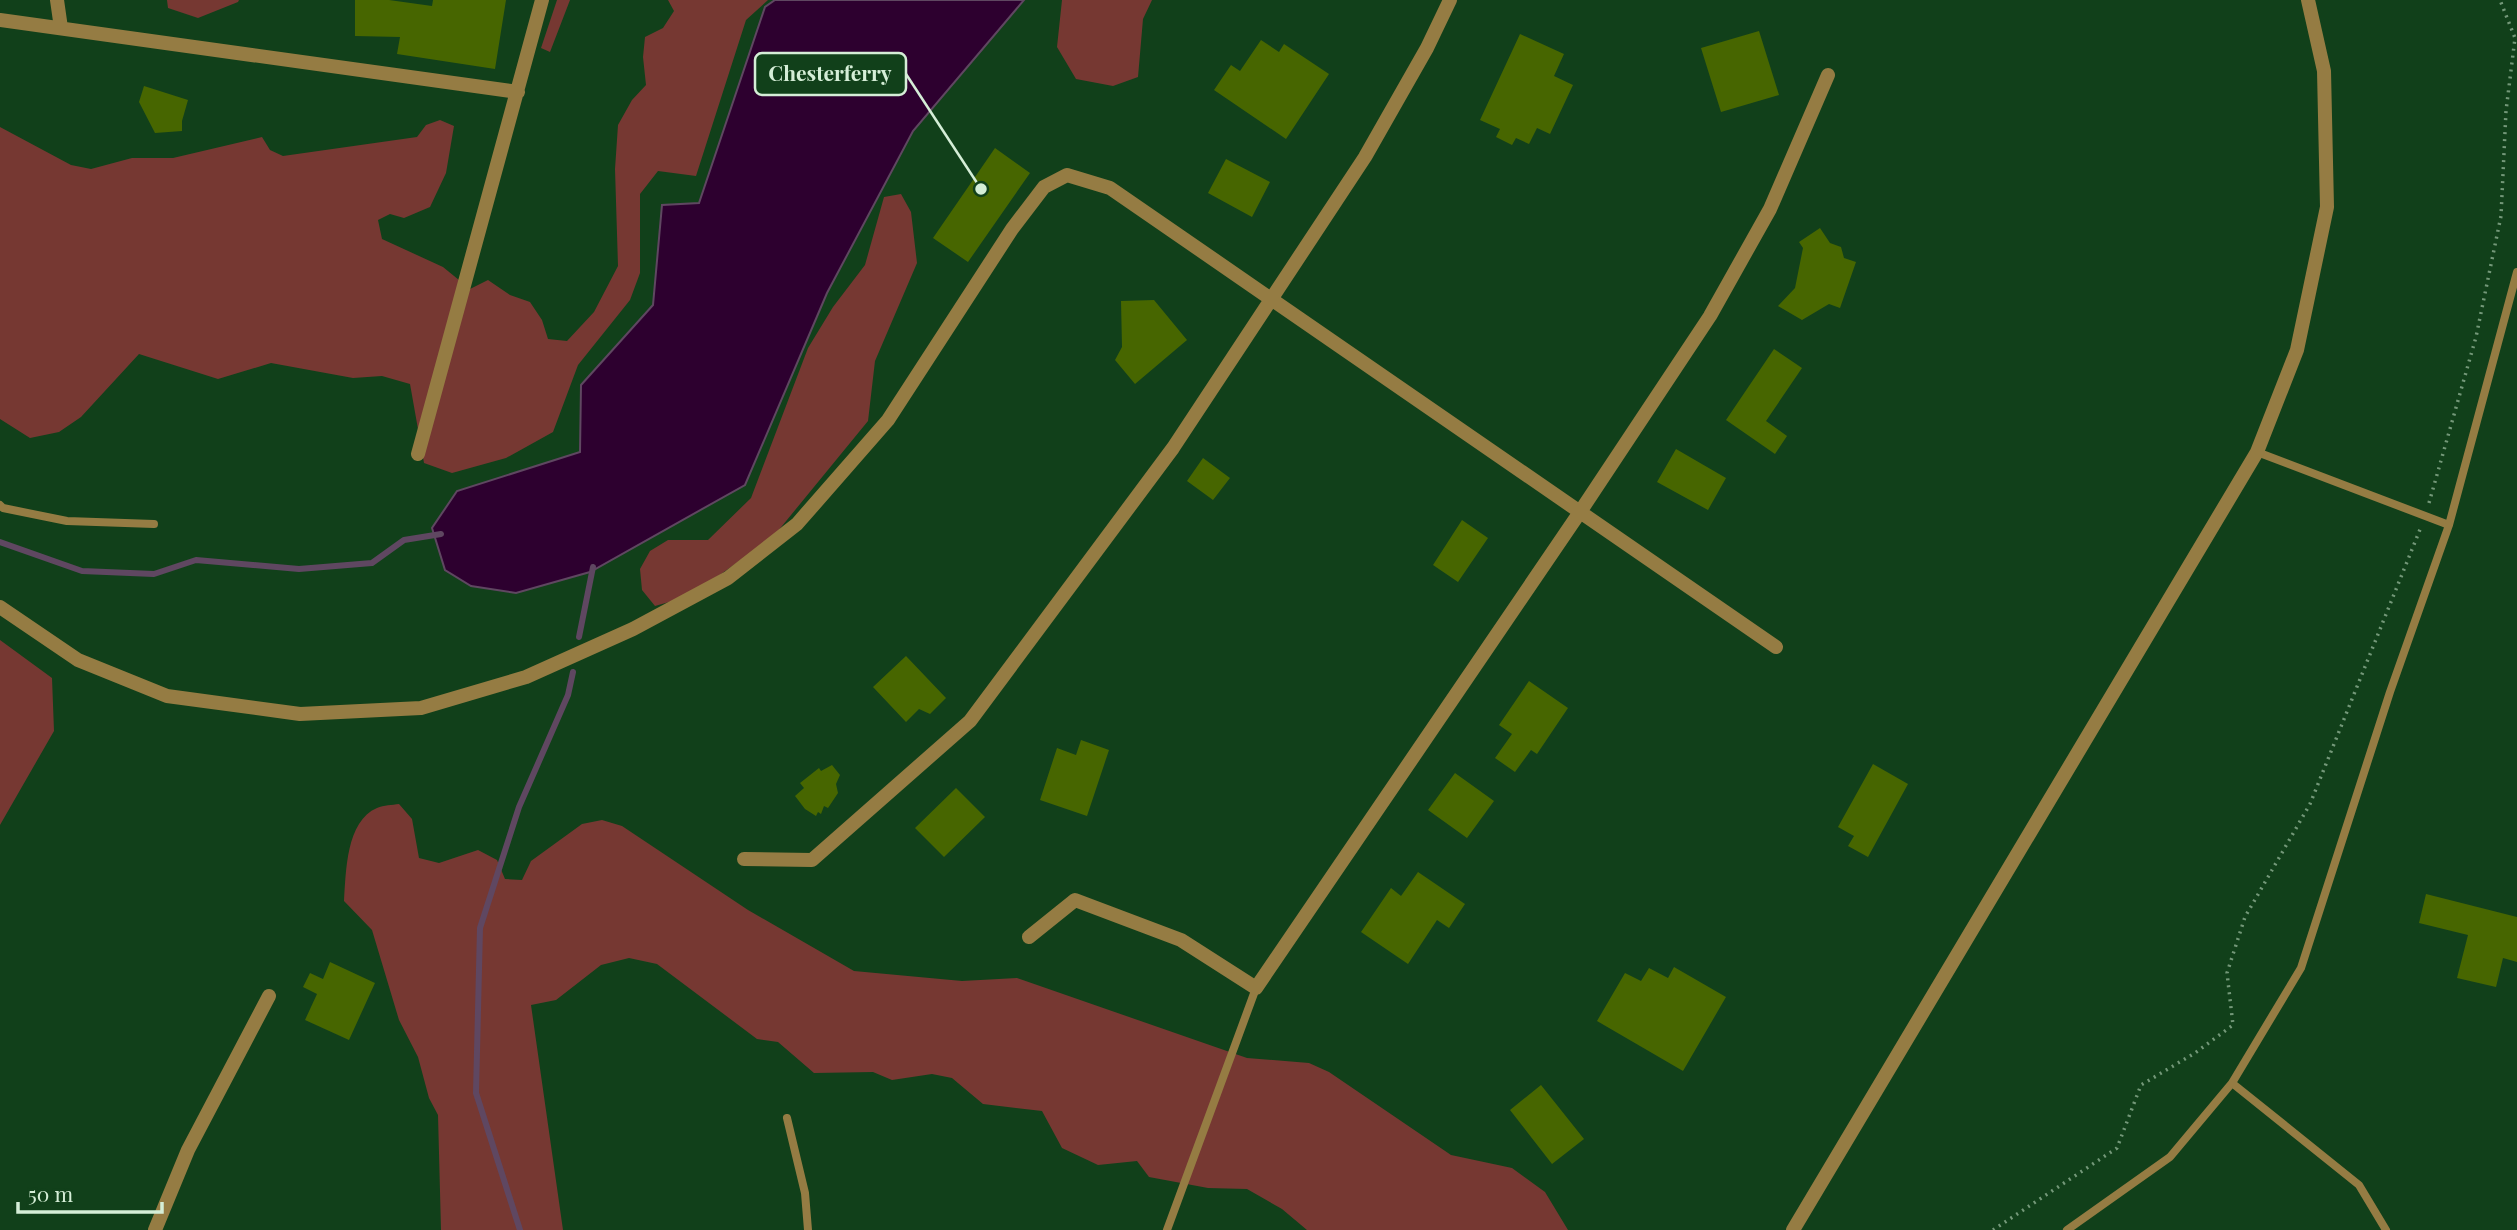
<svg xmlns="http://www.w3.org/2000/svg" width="2517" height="1230" viewBox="0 0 2517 1230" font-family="'Playfair Display',serif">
  <rect width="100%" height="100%" fill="#11401a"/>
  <path fill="#763832" d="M167,0H239L238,2L198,18L168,8Z
    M557,0H570L550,52L541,48Z
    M668,0H768L746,20L696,176L658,171L640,194V273L630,300L578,365L553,432L506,458L452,473L424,463L410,384L382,376L353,378L271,363L218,379L139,354L81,417L59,432L30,438L0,419V127L71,165L91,169L132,158H173L262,137L270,150L283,156L417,137L426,125L440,120L454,126L446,173L430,207L404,218L390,214L378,220L382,239L443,267L470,289L488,280L510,295L530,302L542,320L548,339L567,341L594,312L618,266L615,169L618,125L632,100L646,85L643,57L645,37L663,28L674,11Z
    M1062,0H1152L1143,19L1138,77L1113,86L1076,79L1057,47Z
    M901,194L911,212L917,263L875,361L868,421L773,537L690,596L655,606L642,590L640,569L650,551L668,540H708L751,498L808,348L833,307L865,265L884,197Z
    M0,640L52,678L54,731L0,825Z
    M399,804L412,819L419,858L439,863L478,850L497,860L505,879L522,880L531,861L582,824L602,820L622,826L748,910L854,971L962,981L1017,978L1247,1058L1309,1063L1329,1072L1451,1155L1512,1168L1545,1192L1568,1230H1307L1282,1209L1247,1189L1208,1188L1149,1177L1137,1161L1098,1165L1062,1148L1042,1111L983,1104L952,1078L932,1074L892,1080L873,1072L814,1073L778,1042L757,1039L657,964L629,958L601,965L556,1000L531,1005L563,1230H441L438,1115L429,1098L418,1057L399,1020L372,930L344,901C346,872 346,821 377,808C384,805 392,805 399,804Z"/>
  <path fill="#2d002f" stroke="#5f4761" stroke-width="2" d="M775,0H1024L913,131L827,293L745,485L590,572L516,593L471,586L445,570L432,528L457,491L580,452L581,385L653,305L662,205L699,203L765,7Z"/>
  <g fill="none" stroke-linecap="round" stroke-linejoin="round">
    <path stroke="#5f4761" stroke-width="6" d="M0,542L82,571L154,574L196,560L299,569L372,563L404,540L441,534
      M579,637L593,567
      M520,1230L476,1093L480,928L519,807L568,695L573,672"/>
  </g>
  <path fill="#476600" d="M355,0H389L432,6L433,0H506L495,69L397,54L400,37L355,36Z
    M1759,31L1779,95L1721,112L1701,48Z
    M1520,34L1564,54L1554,76L1573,85L1550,134L1537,128L1529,144L1516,138L1512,145L1496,137L1500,129L1480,120Z
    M1261,40L1279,52L1284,44L1329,74L1286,139L1214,90L1231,65L1240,71Z
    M144,86L188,100L182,121V131L155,133L139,102Z
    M995,148L1030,173L968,262L933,238Z
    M1226,159L1270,182L1252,217L1208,193Z
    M1820,228L1830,243L1841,247L1844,258L1856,262L1840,308L1829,304L1802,320L1778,306L1795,288L1803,248L1799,242Z
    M1154,300L1187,340L1135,384L1115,360L1122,347L1121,301Z
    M1774,349L1802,368L1766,421L1787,436L1775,454L1726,420Z
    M1676,449L1726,478L1708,510L1657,482Z
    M1203,458L1230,478L1213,500L1187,481Z
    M1462,520L1488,538L1458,582L1433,565Z
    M906,656L946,698L930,714L919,709L906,722L873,687Z
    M1529,681L1568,708L1537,754L1531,750L1515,772L1495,758L1512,734L1499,725Z
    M1081,740L1109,750L1087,816L1040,800L1057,748L1076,755Z
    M1873,764L1908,784L1868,857L1848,846L1854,836L1838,827Z
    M832,765L840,775L836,784L838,793L828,808L824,806L821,814L818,812L816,816L805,809L795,796L804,788L800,783L819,768L821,771Z
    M1455,773L1494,801L1467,838L1428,810Z
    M956,788L985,817L944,857L915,828Z
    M1418,872L1465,904L1449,928L1437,920L1408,964L1361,932L1391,888L1401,896Z
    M2426,894L2517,917V962L2503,958L2496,987L2457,978L2468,935L2419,923Z
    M330,962L375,983L349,1040L305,1020L317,994L303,987L310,973L323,979Z
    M1674,967L1726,997L1683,1071L1597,1021L1625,973L1641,981L1649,968L1668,978Z
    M1541,1085L1584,1139L1552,1164L1510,1110Z"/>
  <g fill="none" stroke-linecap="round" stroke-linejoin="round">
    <path stroke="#749879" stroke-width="3.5" stroke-dasharray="2 5" stroke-linecap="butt" d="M2429,503L2476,337L2501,216L2506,111L2515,38L2500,0
      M1993,1230L2117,1148L2141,1085L2195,1053L2233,1025L2227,973L2245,917L2310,804L2421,527"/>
    <path stroke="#957c43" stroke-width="8" d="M2257,452L2449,525
      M0,505L3,508L67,521L154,524
      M2232,1083L2301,968L2390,692L2449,525L2517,272
      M787,1118L805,1193L808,1230
      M1167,1230L1256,988
      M2067,1230L2170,1157L2232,1083L2359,1185L2386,1230"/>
    <path stroke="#957c43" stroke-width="14" d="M57,0L61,28
      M0,20L518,92
      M418,454L542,0
      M0,607L78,660L167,696L300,714L421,708L526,677L633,629L728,578L797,524L888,420L1012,229L1044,187L1067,175L1110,188L1776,647
      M744,859L812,860L970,721L1173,448L1365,157L1427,48L1450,0
      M1029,937L1075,900L1181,940L1256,988L1580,512L1710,316L1770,209L1828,75
      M155,1230L188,1150L269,996
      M1793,1230L2257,452L2297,350L2327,207L2324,71L2308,0"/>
  </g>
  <path fill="none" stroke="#d5eed7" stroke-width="2.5" d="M981 189L906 74"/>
  <circle fill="#d5eed7" stroke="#11401a" stroke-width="2.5" cx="981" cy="189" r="7"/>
  <rect fill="#11401a" stroke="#d5eed7" stroke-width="2.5" x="755" y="53" width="151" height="42" rx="7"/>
  <g font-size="21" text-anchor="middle" font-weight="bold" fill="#d5eed7">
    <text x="830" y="81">Chesterferry</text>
  </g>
  <path d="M18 1202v10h144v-10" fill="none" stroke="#d5eed7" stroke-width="3.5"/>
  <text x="28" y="1202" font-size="21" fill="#d5eed7" stroke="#11401a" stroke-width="5" paint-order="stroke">50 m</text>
</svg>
